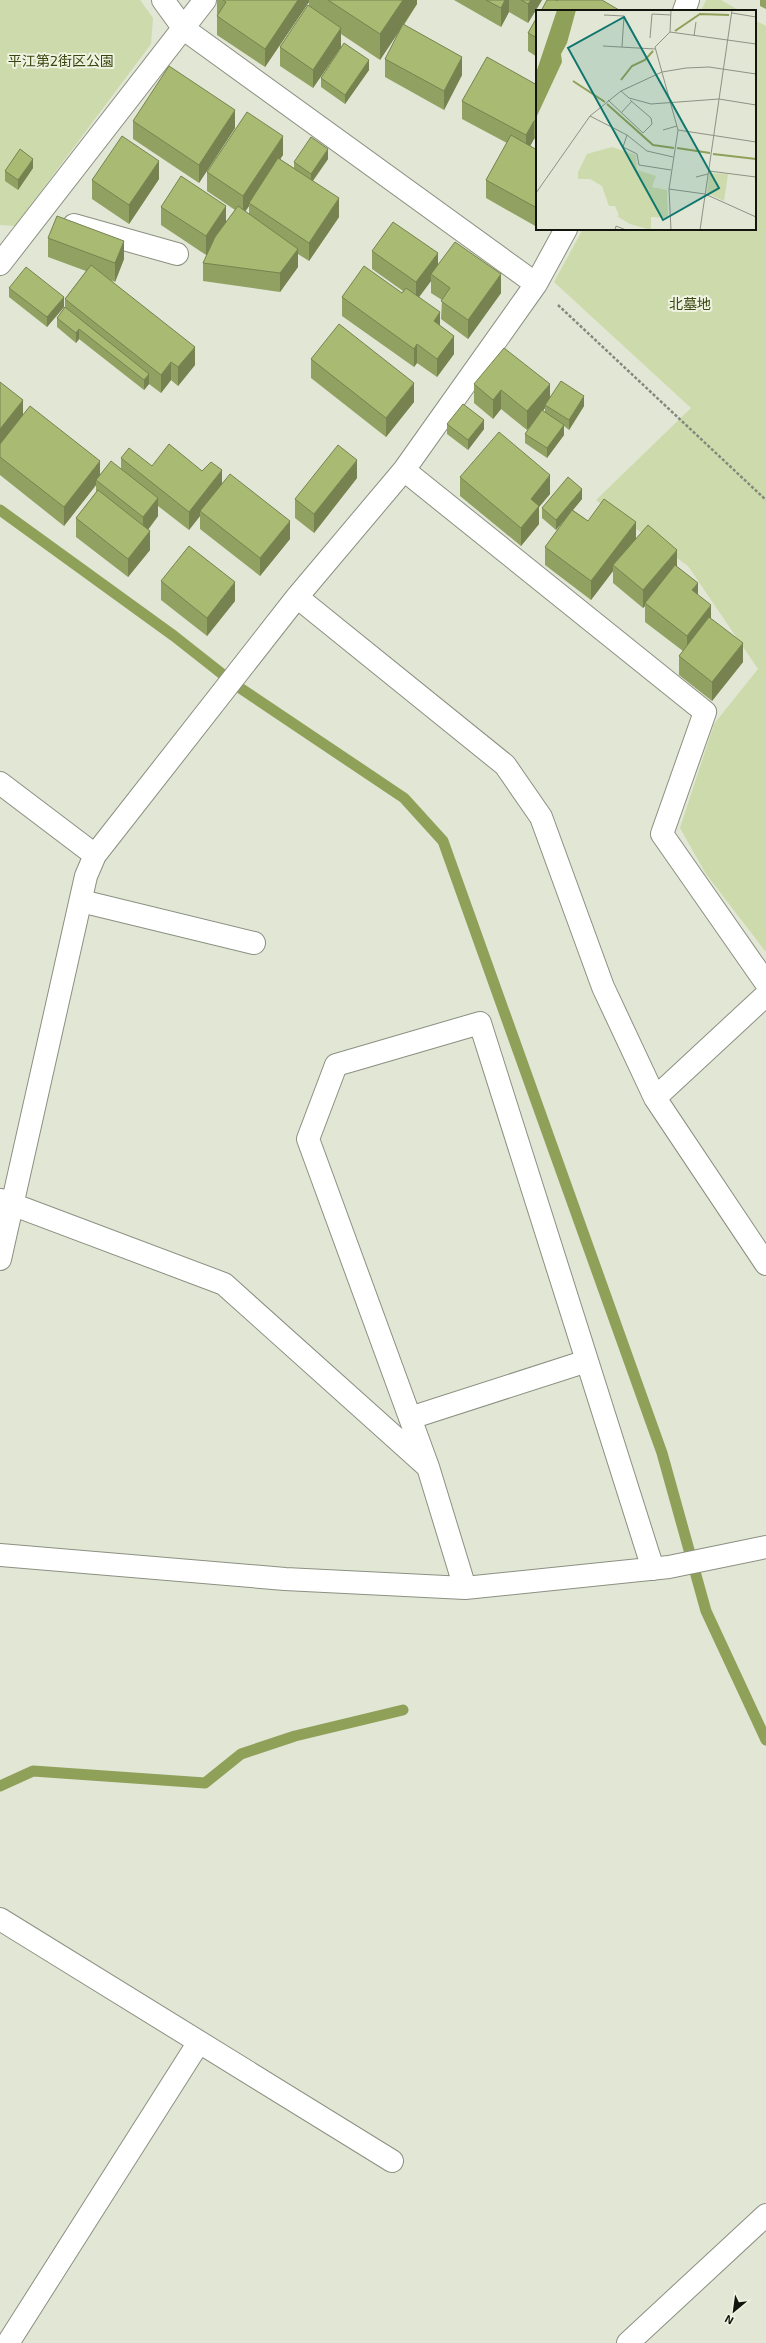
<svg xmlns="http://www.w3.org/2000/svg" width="766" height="2343" viewBox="0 0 766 2343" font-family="'Exo 2','Noto Sans JP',sans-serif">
  <rect width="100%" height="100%" fill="#e1e6d5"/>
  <path fill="#cddaab" d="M0,0H140L153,18L151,44L15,226L0,225Z
    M706,0H721L740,11H701Z
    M755,20L766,26V952L706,874L680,828L714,724L758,669L688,566L596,500L691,408L554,282L583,229H755Z"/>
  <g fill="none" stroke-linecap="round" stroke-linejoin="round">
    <path stroke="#8fa058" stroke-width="11" d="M0,510L174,636L240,688L404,798L443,841L662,1453L706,1611L766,1740
      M0,1786L33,1771L205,1783L241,1754L295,1736L403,1710"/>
    <defs>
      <path id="minor" d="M163,0L184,29L536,284
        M684,11L688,0
        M74,225L177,254
        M0,264L205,0
        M404,470L705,712L662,834L766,983
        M297,597L505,765L541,817L603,987L655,1098L766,1264
        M0,783L95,855
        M81,901L254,943
        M655,1098L766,995
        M1,1200L224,1284L428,1467L465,1588
        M0,1259L86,876L95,855L297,597L404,470L536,284L566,229
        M410,1418L587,1361
        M428,1467L308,1139L336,1065L480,1023L653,1569
        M0,1555L285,1579L465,1588L669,1567L766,1547
        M0,1919L392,2161
        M8,2343L199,2042
        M628,2343L766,2215"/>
    </defs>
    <use href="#minor" stroke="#8b9080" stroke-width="24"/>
    <path stroke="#84887c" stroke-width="2.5" stroke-dasharray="3 2" stroke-linecap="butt" d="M558,305L766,500"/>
    <use href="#minor" stroke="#fff" stroke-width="22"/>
  </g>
  <path fill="#91a162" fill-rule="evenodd" d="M217,0H417V4L404,25L462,75L444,110L385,77V59L402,27L380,60L341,34V47L313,88L280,66V47L309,6V2L265,67L217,35V16L218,15L217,14Z
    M454,0H542L528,23L509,12L501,27Z
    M760,0H766V9L760,6Z
    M537,17V57L528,51V33Z
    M369,70L345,104L321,87V78Z
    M537,85V139H534L530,146L537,150V227L486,198V180L507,143L462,119V101Z
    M133,121L235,128L199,183L133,139Z
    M283,155L280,159L294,168V162L328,159L313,181L339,217L309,261L298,254V267L280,292L203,281V263L209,250L206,255L161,225V207L226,222L235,210L207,191V172ZM249,206V214L245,211Z
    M33,168L18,190L5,181V171Z
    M159,179L129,224L92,199V180Z
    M48,238L124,259L115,282L111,280L195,365L178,386L171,380L161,393L149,384L144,390L79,339L76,343L57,327V318L65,307V299L86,271L48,257Z
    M372,251L438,265L501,293L468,339L441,319L442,300L431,293V281L419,297L440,326L454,354L437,377L417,363L414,367L342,316V297L402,293L403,291L372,269Z
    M9,288L64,307L47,327L9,297Z
    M311,359L414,402L386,437L311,378Z
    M0,382L23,415L100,475L121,468V458L152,466L202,471L222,484L290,539L260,576L200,529V516L189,530L158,506V516L148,530L150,550L128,577L76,537V518L96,492V485L64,526L0,475Z
    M474,384L550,398L584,406L569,430L564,426V435L547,458L525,443V434L533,423L527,430L501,409L493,419L474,403ZM545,408V413L543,411Z
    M447,424L484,429L468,450L447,434Z
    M460,477L550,494L539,507V524L521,546L460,496Z
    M357,478L314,533L295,518V499Z
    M582,499L573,510L588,521L636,539L677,567L698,595L711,619L743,662L712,701L679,675V656L683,651L645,622V606L643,608L613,583V571L591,600L545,565V547L567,517L556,530L542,518V508Z
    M161,581L235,601L207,636L161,600Z"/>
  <path fill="#768350" d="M298,0H309V2L265,67V49Z
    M403,0H417V4L380,60V34Z
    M505,0H509V12L501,27V8Z
    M531,0H542L528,23V4Z
    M341,28V47L313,88V70Z
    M462,57V75L444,110V91Z
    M369,60V70L345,104V95Z
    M235,110V128L199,183V165Z
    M534,121V139L526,154V135Z
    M283,136V155L250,204L249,203V206L243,215V196Z
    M328,149V159L311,183V174Z
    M33,159V168L18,190V180Z
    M159,161V179L129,224V205Z
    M339,198V217L309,261V243Z
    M226,206V225L206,255V236Z
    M124,241V259L115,282V263Z
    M298,249V267L280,292V273Z
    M438,253V272L431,274V281L416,301V282Z
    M501,274V293L468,339V320Z
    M64,297V307L47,327V317Z
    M440,312V331L434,321Z
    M79,329V339L76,343V333Z
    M454,336V354L437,377V359Z
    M417,344V363L414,367V349Z
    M195,347V365L178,386V367Z
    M171,362V380L161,393V375Z
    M149,374V384L144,390V380Z
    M414,383V402L386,437V418Z
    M550,384V403L545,405V408L527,430V411Z
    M501,390V409L493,419V400Z
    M584,396V406L569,430V420Z
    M23,400V419L0,448V429Z
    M484,420V429L468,450V440Z
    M564,425V435L547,458V448Z
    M357,460V478L314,533V514Z
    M100,461V480H96V485L64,526V507Z
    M222,470V489L200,511V516L189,530V512Z
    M550,475V494L539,507V524L521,546V528L531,499Z
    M582,489V499L556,530V520Z
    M158,498V516L143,536V517Z
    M290,521V539L260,576V558Z
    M636,522V540L613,565V571L591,600V581Z
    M150,531V550L128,577V559Z
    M677,550V569L645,603V606L643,608V590Z
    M235,582V601L207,636V618Z
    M698,583V602L692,590Z
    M711,605V623L687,654V636Z
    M743,643V662L712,701V682Z"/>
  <path fill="#a9bb72" stroke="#768350" d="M223,0H298L265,49L217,16L226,2Z
    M328,0H403L380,34Z
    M486,0H505L501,8Z
    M521,0H531L528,4Z
    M547,0H555L557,1L558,0H602L619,10V11H541Z
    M308,5L341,28L313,70L280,47Z
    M537,17V38L528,33Z
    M403,24L462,57L444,91L385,59Z
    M344,43L369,60L345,95L321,78Z
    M487,57L537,85V121H534L526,135L462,101Z
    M169,66L235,110L199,165L133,121Z
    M247,112L283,136L243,196L207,172Z
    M511,135L537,150V208L486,180Z
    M122,136L159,161L129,205L92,180Z
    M311,137L328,149L311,174L294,162Z
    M20,149L33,159L18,180L5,171Z
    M278,158L339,198L309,243L249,203Z
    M181,176L226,206L206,236L161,207Z
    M238,206L298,249L280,273L203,263L215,237Z
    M57,216L124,241L115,263L48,238Z
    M393,222L438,253L416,282L372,251Z
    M455,242L501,274L468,320L441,301L450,288L431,274Z
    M91,265L195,347L178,367L171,362L161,375L65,299Z
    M364,266L402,293L406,288L440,312L434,321L454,336L437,359L417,344L414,349L342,297Z
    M26,267L64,297L47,317L9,288Z
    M65,307L149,374L144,380L79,329L76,333L57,318Z
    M339,324L414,383L386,418L311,359Z
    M504,348L550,384L527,411L501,390L493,400L474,384Z
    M561,381L584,396L569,420L545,405Z
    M0,382L23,400L0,429Z
    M463,404L484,420L468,440L447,424Z
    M30,406L100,461L64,507L0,457V444Z
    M542,410L564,425L547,448L525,434Z
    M499,432L550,475L531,499L539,506L521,528L460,477Z
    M169,444L202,471L211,462L222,470L189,512L121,458L129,448L152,466Z
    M338,445L357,460L314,514L295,499Z
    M111,461L158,498L143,517L96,480Z
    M230,474L290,521L260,558L200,511Z
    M568,477L582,489L556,520L542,508Z
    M98,490L150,531L128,559L76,518Z
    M604,499L636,522L591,581L545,547L572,510L588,521Z
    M648,525L677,550L643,590L613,565Z
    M189,546L235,582L207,618L161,581Z
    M675,565L698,583L692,590L711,605L687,636L645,603Z
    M709,617L743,643L712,682L679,656Z"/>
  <g text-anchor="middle" stroke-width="4" stroke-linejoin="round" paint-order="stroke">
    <g font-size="14" fill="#3a450f" stroke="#eef3e2">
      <text x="61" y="66">平江第2街区公園</text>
      <text x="690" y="309">北墓地</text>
    </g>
  </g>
  <g transform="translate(536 10)">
    <rect width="220" height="220" fill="#e1e6d5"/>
    <path d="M76,137L100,145L101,160L120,166L116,177L131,180L132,208L115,207V220L94,214L81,206L83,205L79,196H73L66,176L54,169H42V162L51,144ZM173,163L192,164L188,191L171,183Z" fill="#cddaab"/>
    <path d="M21,0H40L31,33L25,44L26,52L0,108V63Z" fill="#8fa058"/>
    <path fill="none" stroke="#8fa058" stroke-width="2" d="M139,21L164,4L193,5M85,70L96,56L109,50L117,41M37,71L69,92M71,94L117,135L138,138M141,138L174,143M177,144L220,149"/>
    <path fill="none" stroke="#8e9285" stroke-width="1" d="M196,3L220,7M68,5L88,6L86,37M134,22L220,34M158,26L160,12M114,28L116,4L135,5M67,36L119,39M85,81L93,88L115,94L183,89L220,95M72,90L107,123L116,114L115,108L94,90M85,103L96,91M54,106L91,125L111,141L137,147M127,120L141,116M142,120L220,132M91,125L87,137L101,144L103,155L135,160M173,161L220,167M160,167L172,164M133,179L169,184L220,207M0,183L54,106L85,81L126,62L150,58L173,57L220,64M79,220L80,216L90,220M135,220L133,179L142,120L119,37L134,22L135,0M164,220L196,0"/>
    <path fill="#0f766e" fill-opacity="0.15" stroke="#0f766e" stroke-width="2" d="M88,7L183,178L127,210L32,38Z"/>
    <rect width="220" height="220" fill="none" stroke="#12140e" stroke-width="2"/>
  </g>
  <g transform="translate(734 2311) rotate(209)" stroke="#eef3e2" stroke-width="3" paint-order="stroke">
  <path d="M0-3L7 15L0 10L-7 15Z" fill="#12140e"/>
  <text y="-6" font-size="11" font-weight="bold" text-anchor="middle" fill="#12140e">N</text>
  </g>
</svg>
